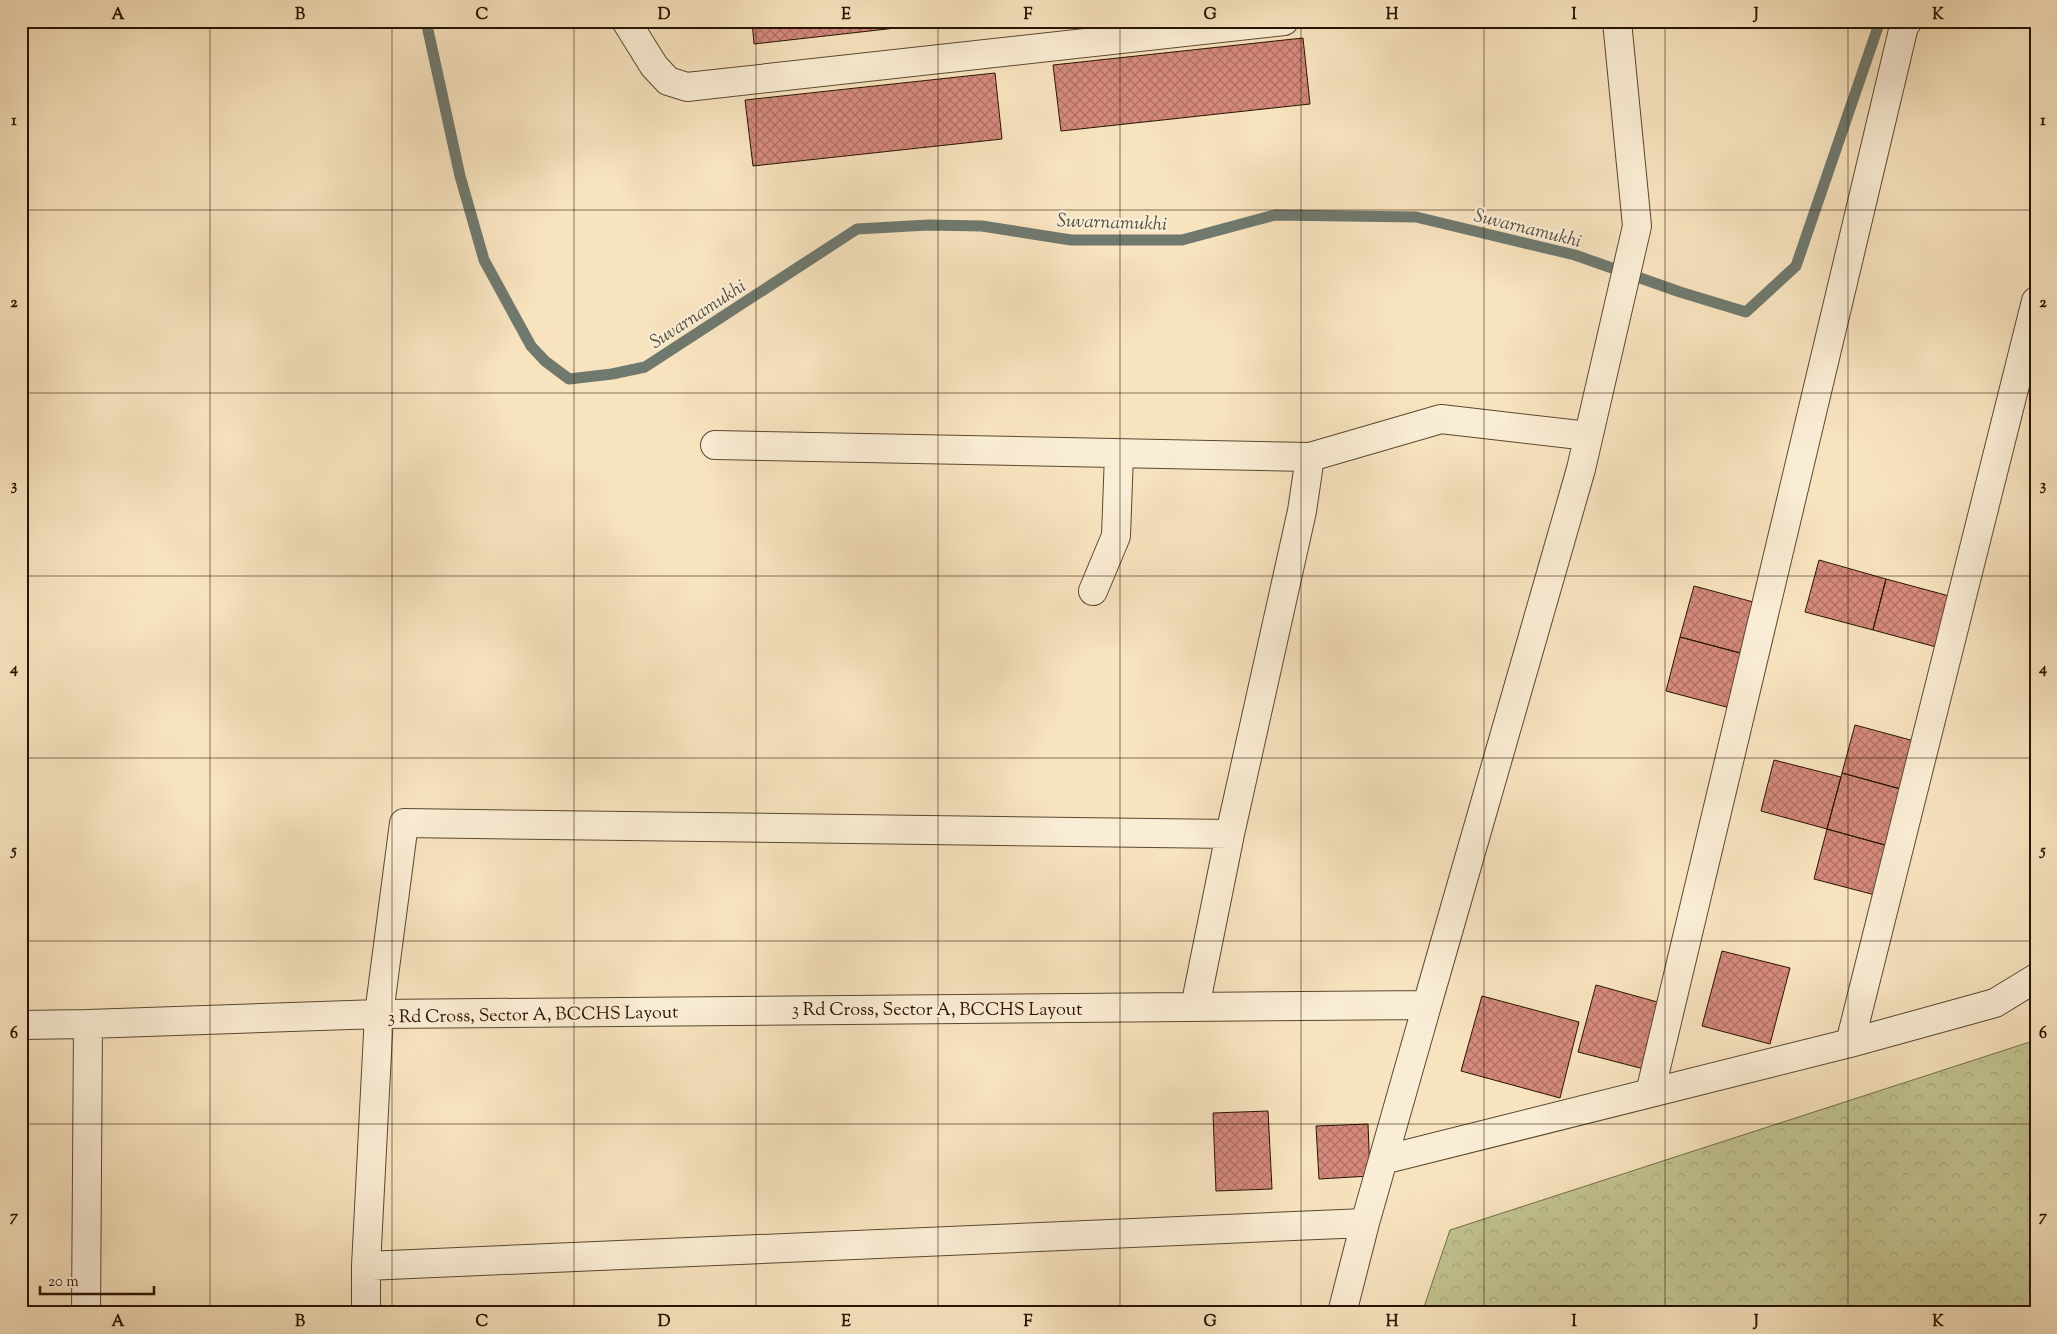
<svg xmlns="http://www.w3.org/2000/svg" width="2057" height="1334" viewBox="0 0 2057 1334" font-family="'Sorts Mill Goudy',serif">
  <defs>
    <pattern id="forest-crowns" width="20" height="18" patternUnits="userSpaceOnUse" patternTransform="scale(1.25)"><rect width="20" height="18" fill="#c1c38f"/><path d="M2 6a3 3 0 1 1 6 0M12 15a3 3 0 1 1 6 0" fill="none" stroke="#a6a77a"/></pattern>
    <pattern id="building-cross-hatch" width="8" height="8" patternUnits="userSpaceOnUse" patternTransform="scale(1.25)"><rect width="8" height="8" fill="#d68a7d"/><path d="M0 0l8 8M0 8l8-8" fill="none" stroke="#ae7064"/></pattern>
  </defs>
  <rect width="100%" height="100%" fill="#f7e3be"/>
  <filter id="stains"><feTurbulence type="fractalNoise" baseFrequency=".004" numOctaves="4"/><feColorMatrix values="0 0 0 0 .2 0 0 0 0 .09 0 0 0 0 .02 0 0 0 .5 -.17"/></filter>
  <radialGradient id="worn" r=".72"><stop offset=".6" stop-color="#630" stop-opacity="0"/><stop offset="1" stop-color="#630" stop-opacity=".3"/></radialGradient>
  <path fill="url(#forest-crowns)" stroke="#756c48" d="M2036,1040V1313H1422L1450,1230Z"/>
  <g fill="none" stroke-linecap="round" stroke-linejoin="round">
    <path stroke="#6f796e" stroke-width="11" d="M426,21L460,176L484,260L531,346L545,361L569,379L612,374L645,367L857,229L928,225L982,226L1071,240H1182L1275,215L1416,217L1575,255L1680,292L1746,312L1796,266L1880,21"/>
  </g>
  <path fill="url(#building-cross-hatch)" stroke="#291401" d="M752,21H958L754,44Z
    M1303,38L1310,104L1061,131L1053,65Z
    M995,73L1002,139L753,166L745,100Z
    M1819,560L1886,579L1873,630L1805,612Z
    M1886,579L1953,597L1940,648L1873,630Z
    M1694,586L1757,603L1744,654L1680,637Z
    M1680,637L1744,654L1730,708L1666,691Z
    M1855,725L1918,742L1905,790L1842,773Z
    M1774,760L1841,777L1827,829L1761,811Z
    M1842,773L1907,791L1892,847L1827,829Z
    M1827,829L1892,847L1879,896L1814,879Z
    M1722,951L1790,968L1770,1044L1702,1026Z
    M1596,985L1661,1003L1644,1069L1578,1052Z
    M1482,996L1579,1022L1560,1098L1461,1071Z
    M1268,1111L1272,1189L1216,1191L1213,1113Z
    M1368,1124L1370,1176L1319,1179L1316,1126Z"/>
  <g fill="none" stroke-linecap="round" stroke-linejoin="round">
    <defs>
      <path id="minor" d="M626,21L654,66L668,81L687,87L1284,21
        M715,445L1310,457
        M1093,591L1116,536L1119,454
        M1427,1005L1581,469L1637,226L1617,21
        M1195,1007L1230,834L1302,511L1310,457L1441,419L1588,436
        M21,1025L88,1024
        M1850,1043L1995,1003L2036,978
        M1650,1093L1904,26L1908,21
        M1383,1160L1850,1043L2036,301
        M366,1266L379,1014L1427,1005L1365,1223L1342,1313
        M86,1313L88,1024L379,1014L404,823L1230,834
        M366,1313V1266L1365,1223"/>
    </defs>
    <use href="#minor" stroke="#5c4830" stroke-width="30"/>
    <use href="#minor" stroke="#faedd5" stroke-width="28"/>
  </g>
  <path fill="none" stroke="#291401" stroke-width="1" stroke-opacity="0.55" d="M210,21V1313M392,21V1313M574,21V1313M756,21V1313M938,21V1313M1120,21V1313M1301,21V1313M1484,21V1313M1665,21V1313M1848,21V1313M21,210H2036M21,393H2036M21,576H2036M21,758H2036M21,941H2036M21,1124H2036"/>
  <g text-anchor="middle" stroke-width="4.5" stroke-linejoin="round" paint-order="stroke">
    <g font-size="18" fill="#291401" stroke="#faedd5">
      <text x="937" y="1015">3 Rd Cross, Sector A, BCCHS Layout</text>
      <text transform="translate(533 1014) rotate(-1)" y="6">3 Rd Cross, Sector A, BCCHS Layout</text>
    </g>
    <g font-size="19" font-style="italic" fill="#524f41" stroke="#faedd5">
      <text transform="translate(1112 221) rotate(2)" y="7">Suvarnamukhi</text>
      <text transform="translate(1528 227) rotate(14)" y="7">Suvarnamukhi</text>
      <text transform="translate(697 313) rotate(-33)" y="7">Suvarnamukhi</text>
    </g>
  </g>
  <rect width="2057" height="1334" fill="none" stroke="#f7e3be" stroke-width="55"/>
  <path d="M40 1286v8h114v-8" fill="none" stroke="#291401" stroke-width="2.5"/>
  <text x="48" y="1286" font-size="15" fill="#291401" stroke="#faedd5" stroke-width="4" paint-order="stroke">20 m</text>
  <rect x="28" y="28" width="2002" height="1278" fill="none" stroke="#291401" stroke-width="2"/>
  <g font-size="16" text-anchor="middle" font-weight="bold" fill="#291401">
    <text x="118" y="19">A</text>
    <text x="300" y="19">B</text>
    <text x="482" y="19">C</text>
    <text x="664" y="19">D</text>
    <text x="846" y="19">E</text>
    <text x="1028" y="19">F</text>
    <text x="1210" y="19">G</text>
    <text x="1392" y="19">H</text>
    <text x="1574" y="19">I</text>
    <text x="1756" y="19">J</text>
    <text x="1938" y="19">K</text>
    <text x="14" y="125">1</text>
    <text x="2043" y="125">1</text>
    <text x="14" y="307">2</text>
    <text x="2043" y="307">2</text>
    <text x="14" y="490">3</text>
    <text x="2043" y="490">3</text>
    <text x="14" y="673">4</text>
    <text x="2043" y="673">4</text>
    <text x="14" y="855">5</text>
    <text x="2043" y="855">5</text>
    <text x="14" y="1038">6</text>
    <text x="2043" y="1038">6</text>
    <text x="14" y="1221">7</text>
    <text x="2043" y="1221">7</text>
    <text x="118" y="1326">A</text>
    <text x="300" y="1326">B</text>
    <text x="482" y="1326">C</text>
    <text x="664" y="1326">D</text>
    <text x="846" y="1326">E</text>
    <text x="1028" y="1326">F</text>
    <text x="1210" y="1326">G</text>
    <text x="1392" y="1326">H</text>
    <text x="1574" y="1326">I</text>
    <text x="1756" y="1326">J</text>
    <text x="1938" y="1326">K</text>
  </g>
  <rect width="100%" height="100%" filter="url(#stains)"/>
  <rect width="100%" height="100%" fill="url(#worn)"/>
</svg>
